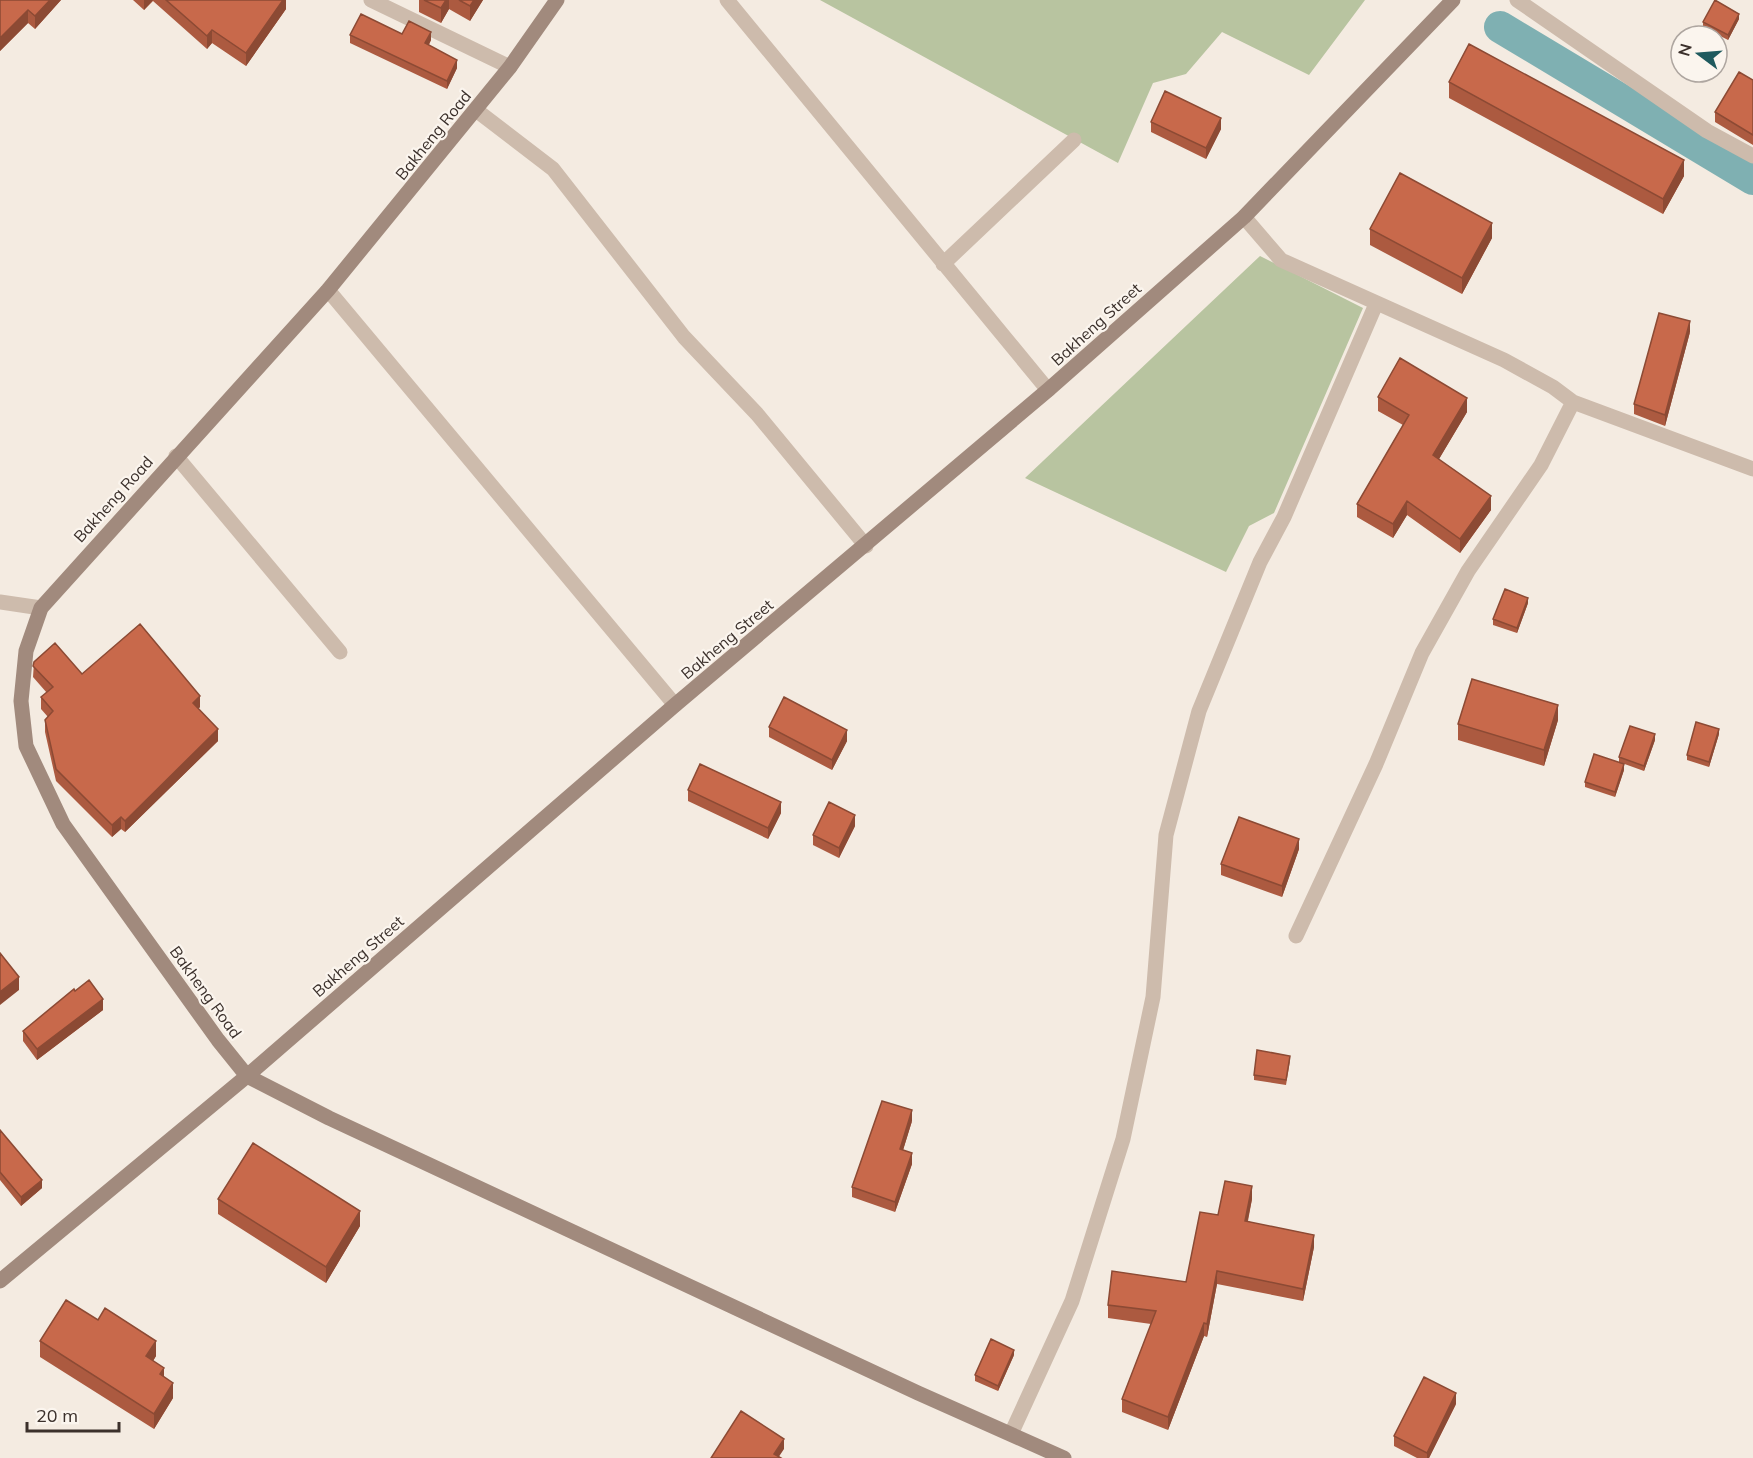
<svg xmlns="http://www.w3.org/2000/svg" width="1753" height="1458" viewBox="0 0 1753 1458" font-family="Mulish,sans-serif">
  <rect width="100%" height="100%" fill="#f4ebe1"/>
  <path fill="#b8c4a0" d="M820,0H1365L1309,75L1222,32L1186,74L1153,83L1118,163Z
    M1260,256L1363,308L1274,513L1249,526L1226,572L1025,478Z"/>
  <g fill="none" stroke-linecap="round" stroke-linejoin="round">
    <path stroke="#7fb0b2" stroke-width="32" d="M1500,27L1753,179"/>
    <path stroke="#cdbbac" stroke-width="15" d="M371,0L510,67
      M727,0L1048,390
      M1517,0L1707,131L1753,156
      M476,110L553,169L684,337L757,414L866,546
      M1244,217L1281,260L1504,360L1553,387L1573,402L1753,469
      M943,264L1074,140
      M328,290L675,705
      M176,456L340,652
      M0,602L41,608
      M1296,936L1376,764L1422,653L1468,571L1541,465L1573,402
      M1011,1434L1072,1301L1123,1139L1153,997L1166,835L1199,711L1260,562L1284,517L1376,304"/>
    <path stroke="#a18a7d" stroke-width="15" d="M557,0L510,67L328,290L41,608L26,651L21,701L26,746L63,824L218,1040L247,1076L329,1118L918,1393L1064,1458
      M0,1281L247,1076L675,705L1048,390L1244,217L1453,0"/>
  </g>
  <path fill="#ac5a40" d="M0,0H61L35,29L28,23L0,51Z
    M133,0H286V9L246,66L212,43L207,49L153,1L144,10Z
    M419,0H483L470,21L449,9L441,23L419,12Z
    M1739,19L1728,40L1703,27V22Z
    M402,34L431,40L429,45L457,68L447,89L350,43V35Z
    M1753,80V145L1715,122V112Z
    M1449,82L1684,176L1663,214L1449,98Z
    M1151,122L1221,129L1206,159L1151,132Z
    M1370,229L1492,238L1462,294L1370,245Z
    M1690,332L1665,426L1634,414V404Z
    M1378,397L1467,412L1439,459L1491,510L1460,553L1407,515L1393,538L1357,517V504L1403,425L1378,411Z
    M1528,603L1517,633L1493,625V619Z
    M34,662L82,674L200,707L198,709L218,741L125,832L121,829L112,837L56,781L45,732V720L48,717L41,709V697L47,693L33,677Z
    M1558,720L1544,766L1458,740V724Z
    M769,727L847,741L832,770L769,737Z
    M1719,734L1709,767L1687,760V755Z
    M1655,740L1644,771L1619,762V757Z
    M1624,770L1615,797L1585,787V782Z
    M688,790L781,813L768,839L688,801Z
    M855,826L839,858L813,845V835Z
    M1299,849L1282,897L1221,875V864Z
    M75,991L103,1010L37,1060L23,1041V1031Z
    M1290,1061L1286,1085L1254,1080V1075Z
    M912,1121L903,1150L912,1164L895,1212L852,1197V1187Z
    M0,1130L42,1188L21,1206L0,1180Z
    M218,1199L360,1226L326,1283L218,1214Z
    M1252,1199L1248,1221L1314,1247L1303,1301L1217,1284L1207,1337L1204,1336L1168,1430L1122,1412V1399L1151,1324L1108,1318V1305L1186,1282L1218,1215Z
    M40,1341L156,1356L153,1361L164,1377L173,1398L154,1429L40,1357Z
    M1014,1355L998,1391L975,1381V1375Z
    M1456,1404L1429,1458H1417L1394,1446V1436Z"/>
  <path fill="#8c4a34" d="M50,0H61L35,29V16Z
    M144,0H153L144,10Z
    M283,0H286V9L246,66V53Z
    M446,0H449V9L441,23V8Z
    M474,0H483L470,21V6Z
    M28,10V23L0,51V38Z
    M1739,14V19L1728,40V35Z
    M212,30V43L207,49V36Z
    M431,32V40L425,51V43Z
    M457,60V68L447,89V81Z
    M1221,118V129L1206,159V148Z
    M1684,160V176L1663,214V199Z
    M1492,223V238L1462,294V278Z
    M1690,321V332L1665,426V415Z
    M1467,398V412L1433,469V455Z
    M1491,496V510L1460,553V539Z
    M1407,501V515L1393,538V524Z
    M1528,598V603L1517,633V628Z
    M200,696V707L193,714V703Z
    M1558,705V720L1544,766V750Z
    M218,729V741L125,832V821Z
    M1719,729V734L1709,767V762Z
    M847,730V741L832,770V760Z
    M1655,734V740L1644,771V766Z
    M1624,764V770L1615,797V792Z
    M781,802V813L768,839V828Z
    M855,815V826L839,858V848Z
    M121,817V829L112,837V825Z
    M1299,839V849L1282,897V886Z
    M19,977V990L0,1005V992Z
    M103,999V1010L37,1060V1049Z
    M912,1110V1121L900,1160V1149Z
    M912,1153V1164L895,1212V1202Z
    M42,1180V1188L21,1206V1197Z
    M1252,1186V1199L1245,1233V1221Z
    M360,1211V1226L326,1283V1267Z
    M1314,1235V1247L1303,1301V1289Z
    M1217,1271V1284L1207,1337V1324Z
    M1204,1323V1336L1168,1430V1417Z
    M156,1341V1356L146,1372V1356Z
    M1014,1350V1355L998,1391V1386Z
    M164,1368V1383L160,1374Z
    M173,1383V1398L154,1429V1414Z
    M1456,1393V1404L1429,1458H1427V1453Z
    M784,1439V1449L778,1458L774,1454Z"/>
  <path fill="#c8694b" stroke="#8c4a34" stroke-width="1.5" d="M0,0H50L35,16L28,10L0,38Z
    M166,0H283L246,53L212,30L207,36Z
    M424,0H446L441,8Z
    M459,0H474L470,6Z
    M1715,0L1739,14L1728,35L1703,22Z
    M361,14L402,34L409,21L431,32L425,43L457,60L447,81L350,35Z
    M1469,44L1684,160L1663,199L1449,82Z
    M1739,72L1753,80V135L1715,112Z
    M1165,91L1221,118L1206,148L1151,122Z
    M1400,173L1492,223L1462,278L1370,229Z
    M1659,313L1690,321L1665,415L1634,404Z
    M1400,358L1467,398L1433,455L1491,496L1460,539L1407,501L1393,524L1357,504L1409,415L1378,397Z
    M1505,589L1528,598L1517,628L1493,619Z
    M140,624L200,696L193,703L218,729L125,821L121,817L112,825L56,769L45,720L53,711L41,697L53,687L33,666L34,662L55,643L82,674Z
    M1472,679L1558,705L1544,750L1458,724Z
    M784,697L847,730L832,760L769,727Z
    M1696,722L1719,729L1709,762L1687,755Z
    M1630,726L1655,734L1644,766L1619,757Z
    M1594,754L1624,764L1615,792L1585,782Z
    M700,764L781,802L768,828L688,790Z
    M829,802L855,815L839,848L813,835Z
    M1239,817L1299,839L1282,886L1221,864Z
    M0,953L19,977L0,992Z
    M89,980L103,999L37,1049L23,1031L74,989L75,991Z
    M1257,1050L1290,1056L1286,1080L1254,1075Z
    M882,1101L912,1110L900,1149L912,1153L895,1202L852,1187Z
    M0,1130L42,1180L21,1197L0,1172Z
    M253,1143L360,1211L326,1267L218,1199Z
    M1225,1181L1252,1186L1245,1221L1314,1235L1303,1289L1217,1271L1207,1324L1204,1323L1168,1417L1122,1399L1156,1311L1108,1305L1112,1271L1186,1282L1200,1212L1218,1215Z
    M66,1300L98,1320L105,1308L156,1341L146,1356L164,1368L160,1374L173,1383L154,1414L40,1341Z
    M991,1339L1014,1350L998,1386L975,1375Z
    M1424,1377L1456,1393L1427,1453L1394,1436Z
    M741,1411L784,1439L774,1454L781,1458H711Z"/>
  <g text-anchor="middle" stroke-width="4.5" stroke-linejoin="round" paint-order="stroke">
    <g font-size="16" fill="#3b302b" stroke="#fbf5ee">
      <text transform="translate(433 135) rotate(-51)" y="6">Bakheng Road</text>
      <text transform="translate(1096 324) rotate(-42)" y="6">Bakheng Street</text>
      <text transform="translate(113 499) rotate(-48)" y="6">Bakheng Road</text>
      <text transform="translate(727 639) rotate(-40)" y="6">Bakheng Street</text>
      <text transform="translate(358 956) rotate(-41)" y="6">Bakheng Street</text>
      <text transform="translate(206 992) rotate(54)" y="6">Bakheng Road</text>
    </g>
  </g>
  <g transform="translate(1699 54) rotate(286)"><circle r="28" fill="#fbf5ee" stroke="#aea6a0" stroke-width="1.5"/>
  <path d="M0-4.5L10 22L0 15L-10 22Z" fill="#1f5a5e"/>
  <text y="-9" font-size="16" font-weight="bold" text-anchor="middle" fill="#3b302b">N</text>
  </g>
  <path d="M27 1422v9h92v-9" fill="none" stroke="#3b302b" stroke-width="3"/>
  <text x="36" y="1422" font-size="18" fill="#3b302b" stroke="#fbf5ee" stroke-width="4.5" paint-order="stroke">20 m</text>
</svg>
